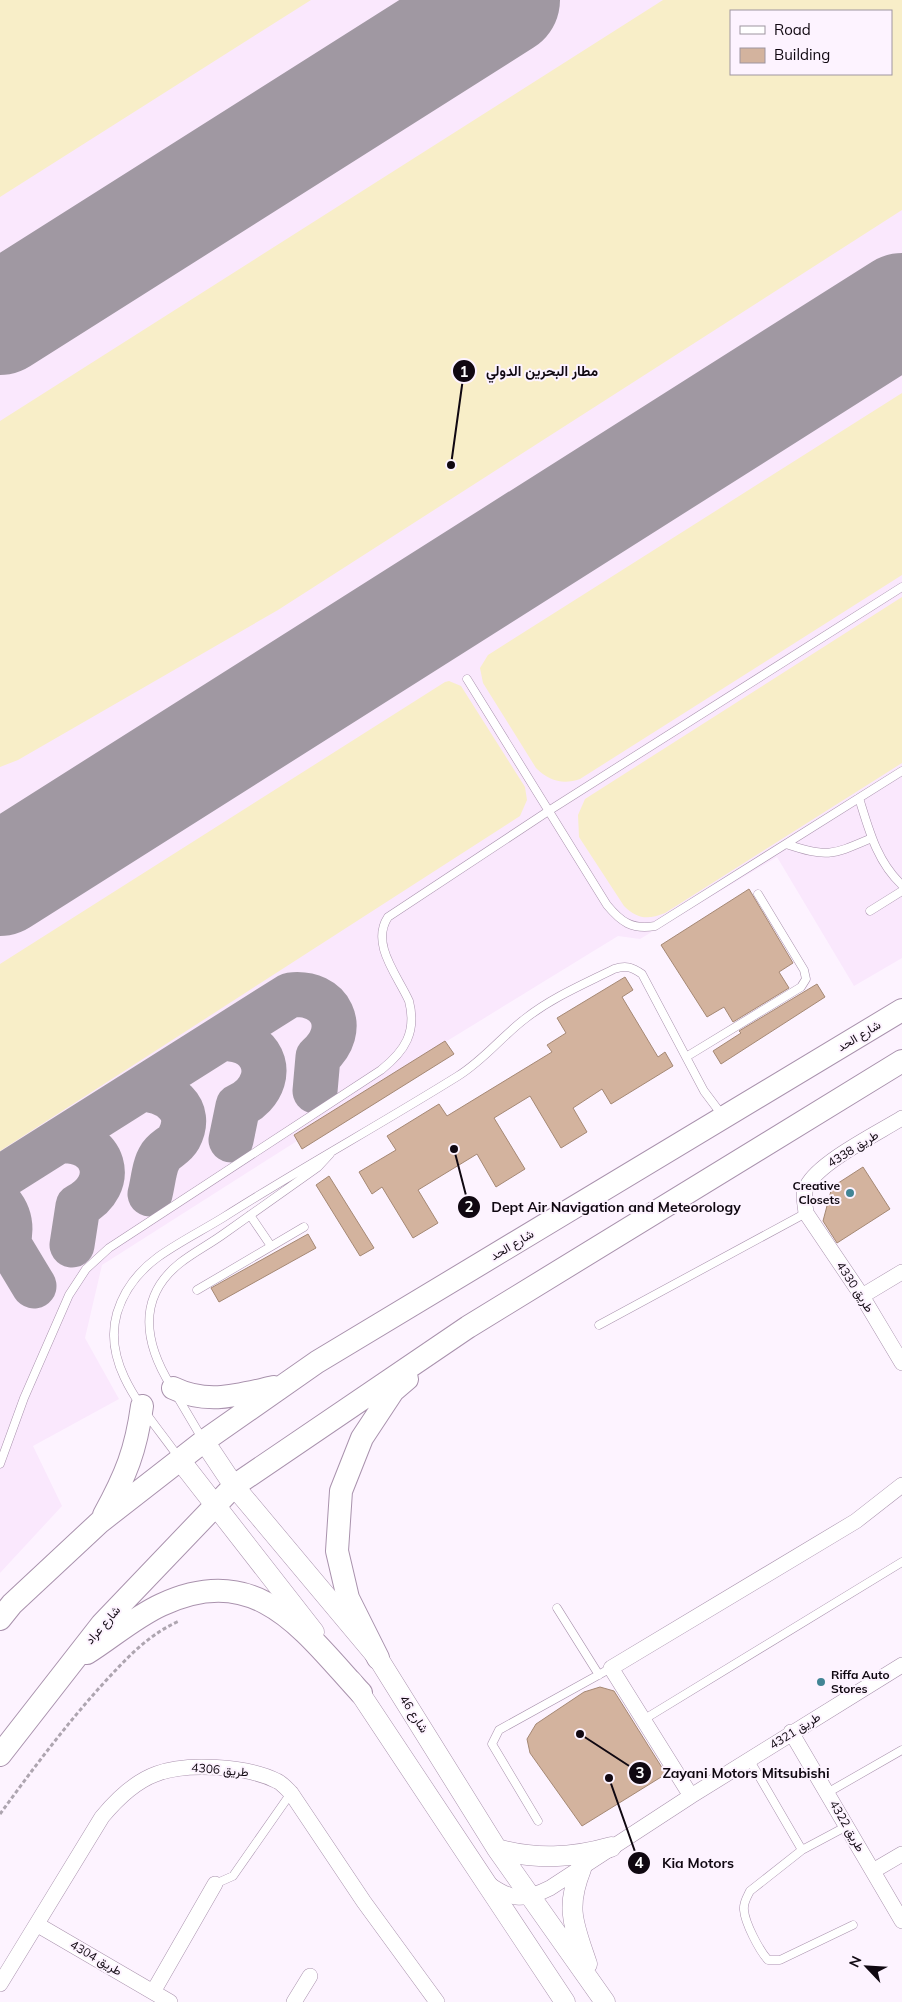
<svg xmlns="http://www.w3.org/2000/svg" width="902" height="2002" viewBox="0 0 902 2002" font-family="Mulish,Vazirmatn,sans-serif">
  <rect width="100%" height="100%" fill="#fdf3ff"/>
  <path fill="#fae8fd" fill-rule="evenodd" d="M0,0H902V958L854,986L777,857L640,939L618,936L294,1135L297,1141L102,1265L85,1338L119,1399L33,1446L62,1506L0,1573ZM731,11H891V74H731Z"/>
  <path fill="#f8eec8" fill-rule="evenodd" d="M0,0H311L0,197Z
    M663,0H902V210L278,610L18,760L0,767V421ZM731,11H891V74H731Z
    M902,393V575L580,779C563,785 549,781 536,768L483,683L480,668L488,655Z
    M902,597V763L665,913C648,920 637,919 624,906L579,837L578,815L585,799Z
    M449,681L461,686L525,787L527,800L520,816L0,1151V964L445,682Z"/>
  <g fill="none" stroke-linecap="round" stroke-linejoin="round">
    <path stroke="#a098a2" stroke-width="45" d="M0,868L27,862
      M223,1038C233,1039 244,1040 252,1047C275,1066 262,1096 238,1106L231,1140
      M141,1089C167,1090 195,1108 179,1138C174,1147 164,1149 160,1157C154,1166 153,1183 150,1194
      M59,1141C105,1137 119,1185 78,1206L72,1245
      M0,1178L290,995C331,990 350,1029 318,1057L315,1091
      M0,1203C10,1215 12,1228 8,1243L34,1286"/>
    <path stroke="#a098a2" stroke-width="112" d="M0,319L504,0
      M0,880L902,309"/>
  </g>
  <path fill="#d3b39e" stroke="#a58874" d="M749,889L793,963L779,972L789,988L733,1022L724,1007L707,1017L661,945Z
    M625,977L633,990L622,997L658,1057L665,1052L673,1066L611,1104L602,1089L573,1108L587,1132L561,1148L530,1096L494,1118L525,1169L496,1187L477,1154L418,1190L438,1223L413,1238L382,1187L372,1194L359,1172L396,1150L387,1136L439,1104L447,1116L552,1052L547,1045L566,1033L557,1018Z
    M817,984L825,997L721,1064L713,1051L741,1033L739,1031Z
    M445,1041L454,1054L302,1149L294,1135Z
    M863,1167L890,1209L837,1243L823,1221L832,1187Z
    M329,1176L374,1248L360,1256L316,1185Z
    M308,1234L316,1248L219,1302L211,1288Z
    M600,1687L614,1691L666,1774L582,1826L530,1753L527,1739L536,1724L584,1692Z"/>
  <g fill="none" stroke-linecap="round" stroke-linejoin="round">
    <defs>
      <path id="service" d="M467,679L607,905C621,922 632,930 655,926L902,771
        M859,798C869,830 877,862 902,885
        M786,844C828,858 832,855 872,838
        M870,911L902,891
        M686,1057L801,987L806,979L804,970L758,894
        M250,1215L271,1246
        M197,1290L304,1227
        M599,1325L806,1213
        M171,1386C145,1344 136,1298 180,1263C194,1252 210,1244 225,1233C256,1211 287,1189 318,1167L330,1154
        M177,1396L203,1440
        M179,1458C150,1416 101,1368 117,1313C124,1290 139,1271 158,1257C179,1242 203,1230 224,1217C301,1168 381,1124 458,1076C484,1060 502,1036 526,1018C553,997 584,984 614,969C626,965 632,967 642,974L704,1091L722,1115
        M0,1464L24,1398L69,1295L86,1269L109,1248L381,1070C405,1051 417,1032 409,1001C398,976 370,944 388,917L550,810L902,587
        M557,1608L599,1675
        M643,1720L902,1562
        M749,1759L802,1850L750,1891C747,1897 743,1903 744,1910C745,1923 759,1950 768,1960H780L853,1925
        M827,1793L902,1750
        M538,1821L492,1744L499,1730L611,1668
        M802,1850L847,1826
        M215,1884L233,1876L291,1793"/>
      <path id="minor" d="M902,1118C878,1133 819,1162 807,1186C802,1194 805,1203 806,1213L862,1296L902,1363
        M862,1296L902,1272
        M791,1732L902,1921
        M691,1796L611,1668L856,1521L902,1485
        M873,1871L902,1854
        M489,1884C513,1901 524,1901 550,1888L691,1796L902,1665
        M38,1925L170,2002
        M0,1984L102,1817C117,1799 134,1782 156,1774C186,1762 248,1766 277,1781C282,1783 287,1789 291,1793L364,1902L437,2002
        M153,1992L215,1884
        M294,2002L310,1976"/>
      <path id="secondary" d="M204,1441L234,1486L378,1658L497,1849L605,2002
        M180,1460L314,1632
        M352,1681L565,2002
        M497,1849C536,1860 572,1858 611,1847
        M581,1869C565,1909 574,1925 587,1964"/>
      <path id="primary" d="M173,1388C208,1405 238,1395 274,1387
        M104,1515C126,1475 136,1450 142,1406
        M0,1619L12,1604L100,1522L204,1441L317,1362L902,1010
        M87,1653C111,1638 135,1617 161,1605C257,1560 303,1630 361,1693
        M378,1658L348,1598L337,1551L341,1491L362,1438L393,1391L407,1379
        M0,1755L102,1624L234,1486L468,1327L902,1061"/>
    </defs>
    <use href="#service" stroke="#a992ad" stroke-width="9"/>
    <use href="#minor" stroke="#a992ad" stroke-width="16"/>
    <use href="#secondary" stroke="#a992ad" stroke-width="21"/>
    <use href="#primary" stroke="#a992ad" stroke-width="24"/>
    <path stroke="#aea5b0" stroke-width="3" stroke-dasharray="4 2.5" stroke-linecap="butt" d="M0,1814C32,1770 65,1726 101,1686C125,1660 146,1636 179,1621"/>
    <use href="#service" stroke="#fff" stroke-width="8"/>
    <use href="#minor" stroke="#fff" stroke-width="15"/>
    <use href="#secondary" stroke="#fff" stroke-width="20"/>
    <use href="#primary" stroke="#fff" stroke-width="22"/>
  </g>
  <g fill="#428595" stroke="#fdf3ff" stroke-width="2">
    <circle cx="850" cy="1193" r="5"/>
    <circle cx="821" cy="1682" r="5"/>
  </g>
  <g text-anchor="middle" stroke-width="4" stroke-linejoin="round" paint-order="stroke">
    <g font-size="12" fill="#100811" stroke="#fdf3ff">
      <text transform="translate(859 1036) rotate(-31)" y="4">شارع الحد</text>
      <text transform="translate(853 1149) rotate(-32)" y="4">طريق 4338</text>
      <text transform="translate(512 1245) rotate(-31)" y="4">شارع الحد</text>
      <text transform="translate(855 1287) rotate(57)" y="4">طريق 4330</text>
      <text transform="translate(103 1625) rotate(-49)" y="4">شارع عراد</text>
      <text transform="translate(414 1714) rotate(57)" y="4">شارع 46</text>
      <text transform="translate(795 1731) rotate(-32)" y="4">طريق 4321</text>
      <text transform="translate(220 1770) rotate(5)" y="4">طريق 4306</text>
      <text transform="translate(847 1826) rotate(60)" y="4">طريق 4322</text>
      <text transform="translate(96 1958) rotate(30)" y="4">طريق 4304</text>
    </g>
    <g font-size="12" font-weight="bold" fill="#100811" stroke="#fdf3ff" text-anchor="end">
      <text x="840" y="1190">Creative<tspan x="840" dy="14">Closets</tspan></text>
      <text x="831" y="1679" text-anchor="start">Riffa Auto<tspan x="831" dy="14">Stores</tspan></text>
    </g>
  </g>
  <path fill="none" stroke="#100811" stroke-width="2" d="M451 465L464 371M454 1149L469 1207M580 1734L640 1773M609 1778L639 1863"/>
  <g fill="#100811" stroke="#fdf3ff" stroke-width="2">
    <circle cx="451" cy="465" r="5"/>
    <circle cx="454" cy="1149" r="5"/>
    <circle cx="580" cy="1734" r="5"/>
    <circle cx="609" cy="1778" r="5"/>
    <circle cx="464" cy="371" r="12"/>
    <circle cx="469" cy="1207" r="12"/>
    <circle cx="640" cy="1773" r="12"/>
    <circle cx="639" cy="1863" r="12"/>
  </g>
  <g font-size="15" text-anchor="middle" font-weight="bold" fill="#fff">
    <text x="464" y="377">1</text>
    <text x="469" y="1212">2</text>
    <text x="640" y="1778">3</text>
    <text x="639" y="1868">4</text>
  </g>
  <g font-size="14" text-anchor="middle" font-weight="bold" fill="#100811" stroke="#fdf3ff" stroke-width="4" stroke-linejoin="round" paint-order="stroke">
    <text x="542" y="376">مطار البحرين الدولي</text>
    <text x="616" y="1212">Dept Air Navigation and Meteorology</text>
    <text x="746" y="1778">Zayani Motors Mitsubishi</text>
    <text x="698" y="1868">Kia Motors</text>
  </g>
  <rect x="730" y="10" width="162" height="65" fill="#fdf3ff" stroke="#9e95a0"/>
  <rect x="740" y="26" width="25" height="8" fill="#ffffff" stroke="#9e95a0"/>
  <text x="774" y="35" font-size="15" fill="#100811">Road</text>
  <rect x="740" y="48" width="25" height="15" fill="#d3b39e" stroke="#9e95a0"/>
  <text x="774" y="60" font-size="15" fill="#100811">Building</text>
  <g transform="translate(867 1967) rotate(295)" stroke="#fdf3ff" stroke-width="4" paint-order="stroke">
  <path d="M0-4L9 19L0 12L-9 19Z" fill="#100811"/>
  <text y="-8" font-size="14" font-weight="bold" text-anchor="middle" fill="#100811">N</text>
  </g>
</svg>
